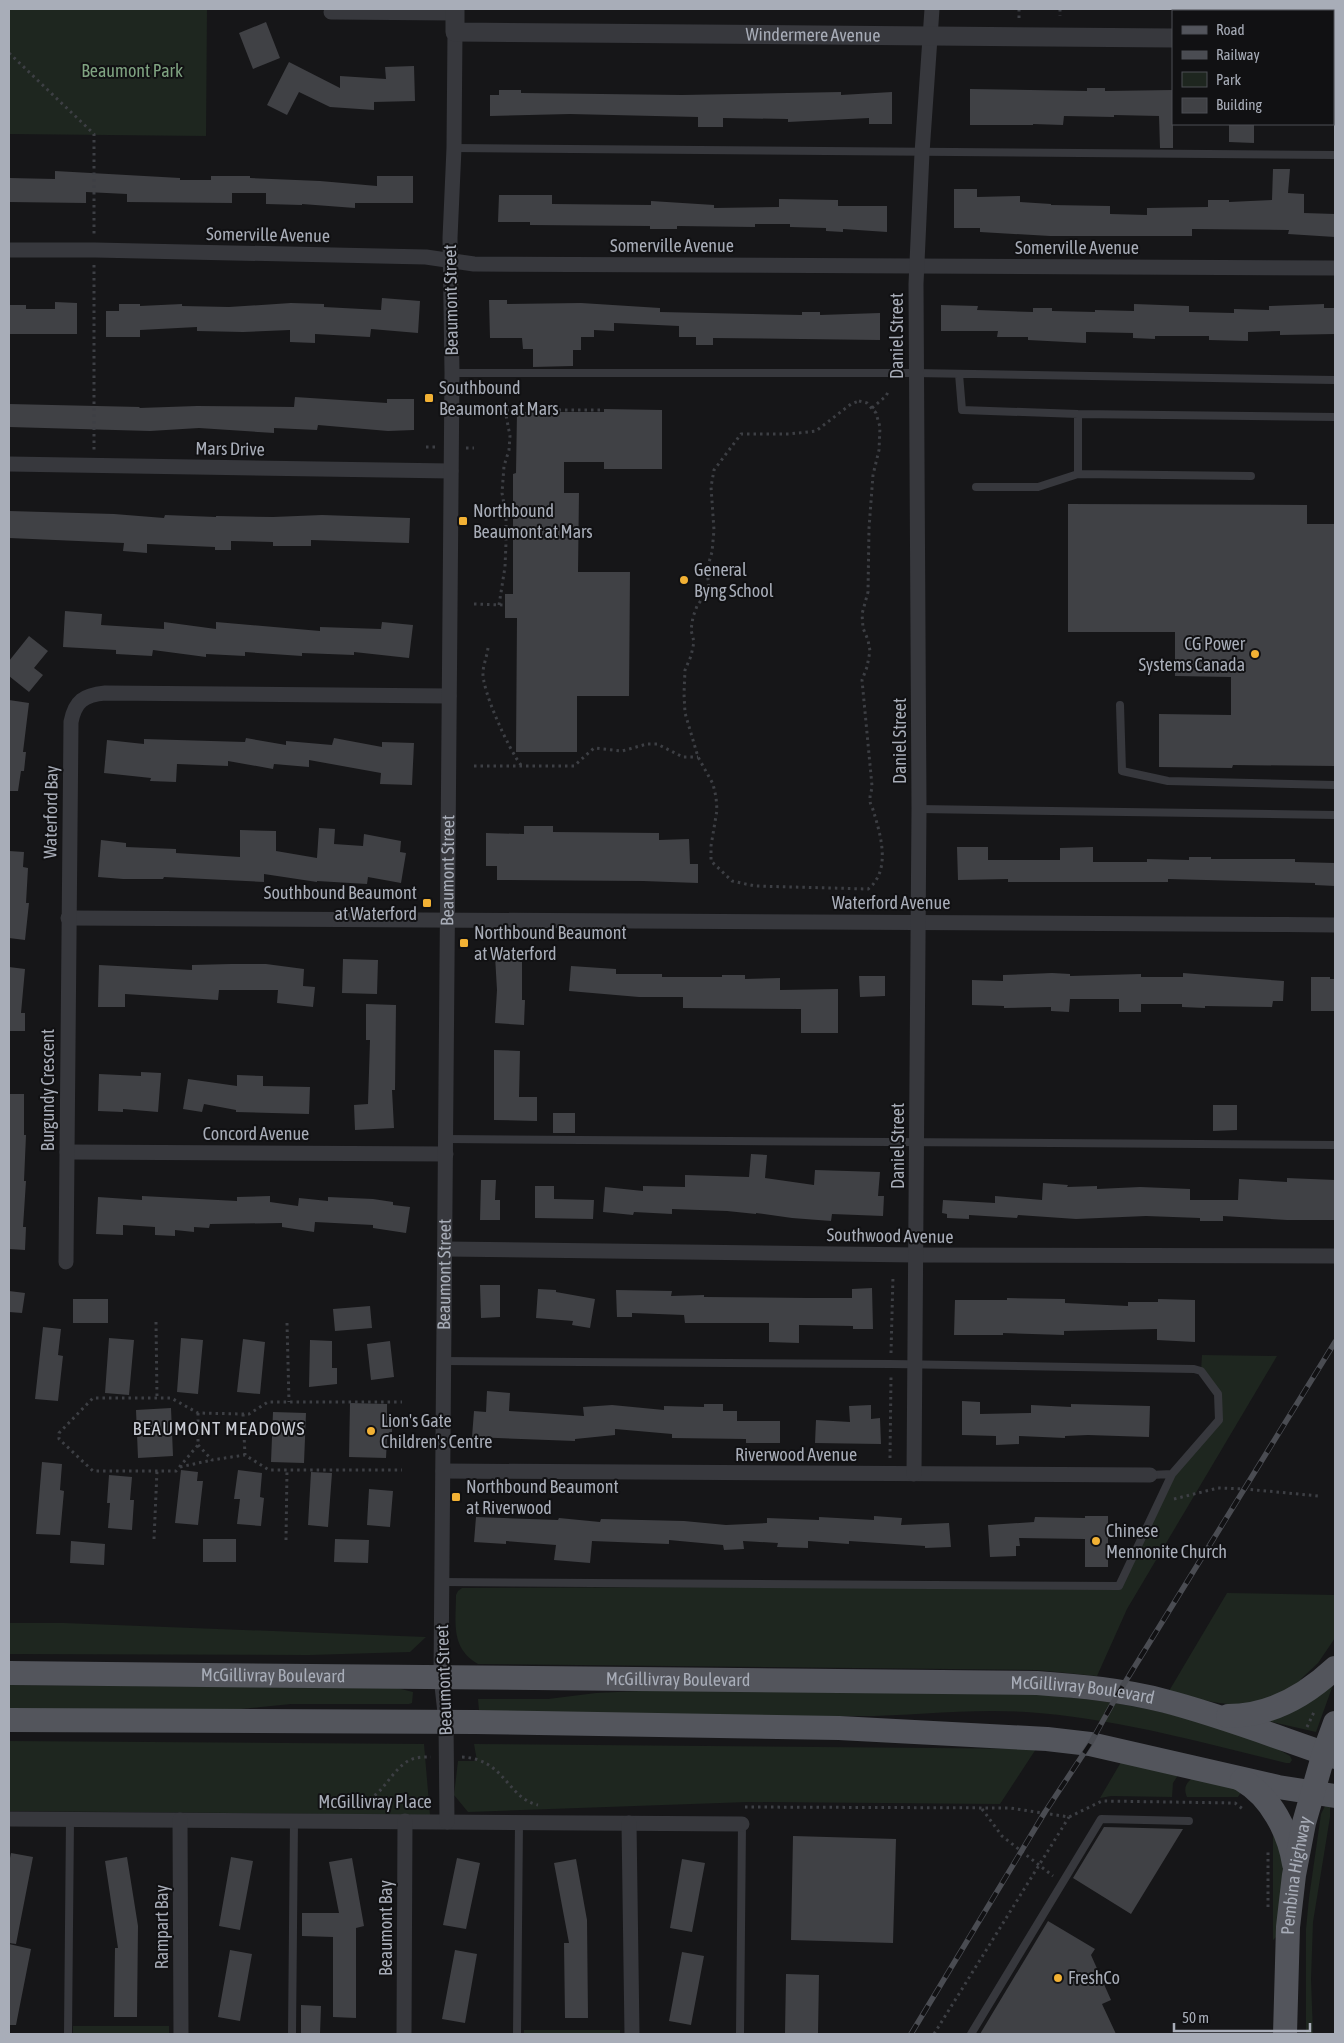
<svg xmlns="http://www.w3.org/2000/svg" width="1344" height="2043" viewBox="0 0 1344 2043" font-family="'Asap Condensed',sans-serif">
  <rect width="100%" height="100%" fill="#161618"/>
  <path fill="#1e261f" d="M9,9H207L206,136L9,134Z
    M1202,1355L1277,1356L1127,1609L1097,1676L1036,1670L478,1664C450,1648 456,1622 456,1595L458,1591L462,1588L1119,1586L1172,1474L1219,1420L1218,1394L1201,1371Z
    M1227,1593L1335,1595V1638L1318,1663L1301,1679L1302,1685C1289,1693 1259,1703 1243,1704C1219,1706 1192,1697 1169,1691Z
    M9,1623H64L426,1637L410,1652L309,1655L9,1654Z
    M9,1685L397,1688L413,1692L412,1703L409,1704H291L212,1712L9,1711Z
    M1333,1685L1316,1732L1268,1721Z
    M659,1690L1036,1694C1084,1698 1131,1704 1177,1716C1211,1724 1243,1737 1276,1748L1290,1756L1292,1760L1290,1763H1286C1201,1742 1114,1718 1026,1712C970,1708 914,1716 858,1716C737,1717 615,1713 494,1712L479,1710L478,1699H548L596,1693Z
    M9,1741L424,1744L430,1815L9,1811Z
    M474,1744L1036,1749L1000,1804L748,1802L468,1812L454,1795L458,1761H477Z
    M1124,1757L1180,1772L1173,1783L1172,1797L1111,1796L1100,1798Z
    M1204,1774L1241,1792L1238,1797H1187C1181,1784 1192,1776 1204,1774Z
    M1326,1804L1330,1806V1817L1313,1922L1311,1979L1313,2034H1306V1929L1309,1898L1321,1814Z
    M1273,1831L1285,1847L1277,1936L1273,1940Z
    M73,2026H169V2034H73Z
    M524,2030H620V2034H524Z"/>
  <path fill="#404145" d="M266,22L280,58L253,69L239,33Z
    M289,62L340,88V76L386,79L385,67L414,66L415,101L374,102V110L330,107L299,92L287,115L267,105Z
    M1087,88H1105V91L1173,90V148H1160L1159,116L1114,115V117L1064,116L1063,125L1033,124V125H970V89L1087,91Z
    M499,90H521V93L682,95L841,92V95L892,92V124H869V118L788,122V119L723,118V127H698V117L570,114L490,116V95H499Z
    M1229,124H1254V143L1229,142Z
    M1273,169H1290L1288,193L1304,194V213L1335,214V237L1288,234L1289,230L1192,229V236H1050L980,232V228H954V189H977V197L1020,196V202L1051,204V205L1110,206V214L1147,215V208L1208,207V200H1229V202L1272,200Z
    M55,171L180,178V180H211V176H250V178L320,181L377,186V176H413V203H355V208L302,204V205L266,204V193H232V203L127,202V194L86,192V203L9,202V178L55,179Z
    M499,195H552V204L651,205V201L714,205V208L779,207V199L838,200V206H887V232L843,229V232L826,231V228L790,227V224H755V227L677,226V229H650V226L530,225V222H498Z
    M382,298L420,301L418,333L371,329L370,337L315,334V343L290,342V330L243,332L197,331V327L140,330V337H106V311H119V304H140V306L182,304V306L229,307L291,303L324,304V307L381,310Z
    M489,300H507V304L581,303L660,308V312L802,315V312H820V315L880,313V340L713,338V345H696V337H679V326L614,323V331L594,330V337H581V350H573V366L533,367V349H523L522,338H490Z
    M55,302L77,303V334H9V305H26V309H55Z
    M1134,304L1189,306V312L1234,313V309L1269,310V306L1324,304V308H1335V334L1280,335V331L1248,332V341L1209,340V336H1155V339L1133,338V333L1086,332V343L1028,340V337H997L998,331H941V305L978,306L977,310L1033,312V308H1052V311L1095,312V310L1134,311Z
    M295,397L387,403V399H414V430L388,431L318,425L317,430L274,428V433L199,428L150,431L9,427V404L140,407L139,408L197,406L294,407Z
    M604,409L662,410V469H604V462H564V493H579L578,572H630L629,696H577V752H516L517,618H505V594H513V474L516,473L517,412H604Z
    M1068,504L1307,505V524H1335V766L1233,765L1232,768L1159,767V714L1231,715V677L1175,676V632H1068Z
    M9,511L114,514L164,518L165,515L216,517V516L273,517L322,515L410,518L409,543L311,540V546H273V542L231,541V550H215V547L147,544V553L123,551L124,543L9,538Z
    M65,611L102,614L101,625L164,629V622L216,629V622L320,631V627L381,629L382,622L413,625L409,658L354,652V655L302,653V656L245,652V656L206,654V657L153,650L152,656L116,654V650L63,647Z
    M29,636L48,651L34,668L43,675L29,692L9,676V661Z
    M9,700L29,703L23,752H26L24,771H21L18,791H9Z
    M246,738L286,745V741L332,745L334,738L382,747V742L414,743L412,785L380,784L381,773L309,760V767L274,764L273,769L228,761V766L177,764L176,782L150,781L151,778L104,773L107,740L144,744V739L245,742Z
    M524,826H553V832L659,833V840L689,839L690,864H698V883L643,881L497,880V866H486V833L524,834Z
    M319,828L335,829L334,844L363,846L364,834L401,841L400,852L406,853L401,883L368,877L367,884L317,881V882L264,874V882L164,877L163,879H123L98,877L101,840L126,843V847L176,849V853L240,857V830L276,831V851L317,858Z
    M957,847H988V860H1060V848L1093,847V862H1147V859L1189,860V857H1211V859H1295V862L1335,863V886L1315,885V883L1168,879V882H1008V879L958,880Z
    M9,851L24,852L23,867L28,868L26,903H29L25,940L9,938Z
    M495,956H522V1000H525L524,1025L495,1023L497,990Z
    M343,959L378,960L377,994L342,993Z
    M231,964H266L304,969L303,986L315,987L313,1007L277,1003L278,990H219L218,1000L125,994V1007H98L99,965L192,970V965Z
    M571,966L616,969V974H662V977H722V975H745V979L780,978V990L838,989V1033H801V1009L683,1008V997H639L569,991Z
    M9,967L25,969L21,1013H25V1031H9Z
    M1052,973L1070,974V976L1141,974V977H1183V973L1284,981L1283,1001H1273L1272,1007L1205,1006V1008L1182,1007V1004H1141V1012H1119V999H1070L1069,1012L1051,1011V1007L1004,1008V1006L972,1005V980L1003,981V975Z
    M859,976H885V996L860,997Z
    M1311,977H1330V979H1335V1011H1311Z
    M366,1004L396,1005L395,1090H392L394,1128L355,1130L354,1105L368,1104L370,1040H366Z
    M494,1050L520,1051L519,1097H537V1121L494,1120Z
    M141,1072L161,1073L158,1112L123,1109V1112L98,1111L99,1074L141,1076Z
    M237,1075L263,1076V1086L310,1087L309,1114L236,1112V1110L204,1104L202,1112L183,1109L188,1079L237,1086Z
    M9,1094H24V1135H26L24,1181H26L23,1227H26L25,1250L9,1249Z
    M1213,1105H1237V1130L1213,1131Z
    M553,1113H575V1133H553Z
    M751,1154L767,1155L765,1178L814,1185L815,1170L880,1172L878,1196H884L883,1216L832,1214L831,1221L792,1218L756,1213V1214L727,1211L672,1209V1214L634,1212L633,1215L603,1212L605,1187L643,1191V1186L685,1187V1175L749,1177Z
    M1287,1178L1335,1180V1220H1287L1223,1216V1221H1200V1218L1146,1216L1076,1219L1018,1215L1017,1218L969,1215V1219L947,1218V1214L942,1213L943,1200L995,1203V1196L1042,1200L1043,1183L1068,1185L1067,1187L1097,1186V1189L1140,1187L1190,1189V1200H1238L1239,1179L1287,1182Z
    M481,1180H496L495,1200H500V1220H480Z
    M535,1186H554V1199L594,1200L593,1219L535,1218Z
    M142,1196L237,1201V1197L270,1196V1202L298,1206L299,1198L328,1201V1197L373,1199L393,1202V1205L410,1207L406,1233L373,1228V1225L315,1222L314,1232L282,1227V1223L210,1224L209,1228L194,1227V1232L175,1230V1236L155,1235V1227L123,1225V1235L96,1234L98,1197L142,1200Z
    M480,1285H500V1317L481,1318Z
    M872,1288L873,1329H853V1326L799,1325V1343L769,1342V1323H685L684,1315L632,1313V1317H617L616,1290L672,1291L671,1296L704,1295V1297L808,1298H852V1289Z
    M538,1289L556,1290V1292L595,1299L590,1328L572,1325L573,1321L536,1318Z
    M9,1291L25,1293L22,1313L9,1312Z
    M1007,1298L1065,1299V1303L1128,1306V1302H1158V1299L1195,1300V1342L1157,1340V1329L1064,1331V1335L1003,1333V1335H954L955,1300H1007Z
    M73,1299H108V1323H73Z
    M370,1306L372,1328L335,1331L333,1309Z
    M43,1327L61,1329L58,1355L63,1356L58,1401L35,1399Z
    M109,1338L134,1340L129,1395L105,1393Z
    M181,1338L203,1340L198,1394L177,1392Z
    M243,1339L265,1342L260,1394L237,1392Z
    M310,1340L332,1341V1368H337V1384L309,1387Z
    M390,1341L394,1377L371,1380L367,1344Z
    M487,1391L510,1393L509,1411L541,1413L584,1416L583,1407L612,1405L664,1410V1406L704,1407V1404H723V1411H737V1421H780V1443H746V1439L672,1438V1434L615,1429V1435L575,1439V1441L472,1437L474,1411L486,1412Z
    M962,1401L980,1402V1414L1031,1413V1405L1071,1407V1404L1150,1406L1149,1437L1088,1435L1065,1436V1438L1019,1436V1444L996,1445V1436L962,1435Z
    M350,1403L387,1404V1424H392V1438H387L386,1458L349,1457Z
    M871,1405V1419L880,1418L881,1444L815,1443L816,1420L850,1422L849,1406Z
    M171,1408L173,1456L138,1458L136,1410Z
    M273,1412L306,1413L304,1463L271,1462Z
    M42,1462L62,1464L60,1490L64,1491L60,1535L36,1534Z
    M181,1470L198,1472L197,1481H203L198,1525L175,1523Z
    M238,1470L262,1473L260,1497L264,1498L261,1526L237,1524L240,1499H234Z
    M311,1472L332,1473L328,1527L308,1525Z
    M109,1475L132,1477L130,1500H134L132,1530L108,1528L110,1503H107Z
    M369,1489L393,1491L390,1527L367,1525Z
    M874,1516L902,1518L901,1525L949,1523L951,1547L925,1548V1546L849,1541V1544L808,1541V1548L777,1547L778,1543L743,1541L744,1549L724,1550L723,1545L669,1540V1544L592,1541L590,1563L554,1560L556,1545L506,1541V1544L474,1542L476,1517L558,1520L559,1518L600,1522L601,1519L684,1521L726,1525L767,1523V1518L819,1520V1517L874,1520Z
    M1085,1516H1108V1567H1085V1539L1019,1538L1020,1546H1016V1556L990,1557L988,1525L1034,1522L1035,1517L1085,1518Z
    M203,1539H236V1562H203Z
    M335,1539L369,1540L368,1563L334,1562Z
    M71,1541L105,1544L104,1565L70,1563Z
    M1104,1827L1183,1829L1131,1914L1073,1878Z
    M793,1836L896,1839L893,1943L791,1940Z
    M11,1853L33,1857L16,1944L9,1943V1863Z
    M127,1857L138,1926L137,2017H114L115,1948H118L105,1861Z
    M231,1857L253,1861L240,1930L219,1926Z
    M352,1858L364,1926L356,1928V2018L333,2017V1937L302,1936V1913H339L329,1862Z
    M457,1858L480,1863L466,1929L443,1925Z
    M576,1859L587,1920L588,2018H565L564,1943H569L554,1863Z
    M682,1859L705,1863L692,1932L670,1928Z
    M1048,1921L1095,1949L1091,1955L1111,2000L1102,2004L1116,2034H980Z
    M9,1944L31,1949L16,2025H9Z
    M230,1950L252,1954L240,2021L218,2017Z
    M455,1950L477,1954L465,2023L442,2019Z
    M682,1952L704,1956L691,2025L669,2021Z
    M786,1974L819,1975L818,2034H785Z
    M301,2005L321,2006L320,2034H301Z"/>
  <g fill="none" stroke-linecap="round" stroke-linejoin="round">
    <path stroke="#3d3f44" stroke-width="3" stroke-dasharray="2.5 4" stroke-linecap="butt" d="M1019,9V19
      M1060,9V16
      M9,53L94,134V234
      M94,265V451
      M859,401L867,403L876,413L880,427L879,450L873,475L869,528L868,592L862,614L863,628L868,640L870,651L867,667L862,680L872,786C872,790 870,794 870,798C869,803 873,808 874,813C881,836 891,871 868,889L755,886L732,881L711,861V846L717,810L716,797L713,784L698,757L685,713L684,694L685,670L691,656L694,642L691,630L693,617L697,606L709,589L707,569L712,552L714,530L711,487L714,470L741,434H789L816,431L851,404Z
      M872,408L886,396L888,392
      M474,410H600
      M426,447H435
      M466,448H474
      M474,604L505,605
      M499,605L505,567L506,543V515L502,493L504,466L509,450L510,436L505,410
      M488,648C487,656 484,663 483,671C481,689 509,750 521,765
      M474,766H574L594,748L622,751L647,744H657L683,757H698
      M156,1322L157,1398
      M287,1323L289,1402
      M891,1353L893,1276
      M198,1413V1445L176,1471H93L59,1439V1433L93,1398H171L198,1413L243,1414H249L268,1402H402
      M243,1414L245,1455L269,1470H402
      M198,1445L212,1460L245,1455
      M890,1458L891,1377
      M180,1467L212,1460
      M1174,1499L1218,1488L1245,1489L1319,1496
      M154,1539L157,1471
      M286,1540L287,1470
      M1307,1727L1315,1710
      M462,1757C505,1759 507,1798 538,1805
      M357,1803C381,1801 389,1772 408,1761C415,1757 423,1757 431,1757
      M745,1807L1010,1808L1069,1817L1102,1801L1235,1803L1244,1810
      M982,1809L1002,1836L1053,1876
      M1268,1907V1851
      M934,2034L1069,1817"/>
    <path stroke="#37383d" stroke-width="8" d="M454,148L1335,155
      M452,373H915L1335,380
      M959,374L962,410L1078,414L1335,417
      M1078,414V474L1251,476
      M976,487H1038L1078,474
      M1120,705L1122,771L1168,781L1335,785
      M919,809L1335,815
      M446,1139L1335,1145
      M444,1361L891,1364L1194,1369L1201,1371L1218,1394L1219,1420L1172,1474
      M442,1582L1119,1586L1172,1474L1150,1475
      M68,2034L70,1819
      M292,2034L294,1821
      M517,2034L519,1822
      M740,2034L742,1824
      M971,2034L1101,1819L1189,1821"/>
    <g stroke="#37383d" stroke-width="15">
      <path d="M331,12L455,13"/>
      <path d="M9,250H95L426,257L474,264L1335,268"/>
      <path d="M9,464L451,471"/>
      <path d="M68,918C491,922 913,921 1335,925"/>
      <path d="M67,1152L446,1154"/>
      <path d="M445,1249L916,1255L1335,1256"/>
      <path d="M66,1262L71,722C75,701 84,695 105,693L449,696"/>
      <path d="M443,1471L1150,1475"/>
      <path d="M914,1474L919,809L916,284L922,153L932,9"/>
      <path d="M9,1819L742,1824"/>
      <path d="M180,1820L181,2034"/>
      <path id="s1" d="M447,1822L446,1722L441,1677L452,373L450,238L454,148L455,32"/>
      <path d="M629,1823L632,2034"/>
      <path d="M404,2034L405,1821"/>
    </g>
    <g stroke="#37383d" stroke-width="19">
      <path id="s2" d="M455,9V32L1173,38"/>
      <path d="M1333,39H1335"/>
    </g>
    <g stroke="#53555c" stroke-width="24">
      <path id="s3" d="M9,1673L1037,1683C1080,1686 1123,1690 1165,1701C1223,1716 1279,1738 1335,1757"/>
      <path d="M1228,1716C1270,1716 1305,1696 1335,1668"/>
      <path d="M9,1720L475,1722L839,1728L1047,1739L1090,1744L1278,1787L1335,1796"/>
      <path d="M1242,1780C1271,1797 1289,1832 1294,1864"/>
      <path id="s4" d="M1285,2034L1288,1927L1294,1875L1304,1823L1324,1753L1335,1723"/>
    </g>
    <defs>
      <path id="rail" d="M911,2034L1045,1812L1090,1744L1119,1692L1335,1342"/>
    </defs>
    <use href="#rail" stroke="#4a4c52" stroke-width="5.5"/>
    <use href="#rail" stroke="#111113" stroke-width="4" stroke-dasharray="11" stroke-linecap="butt"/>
  </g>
  <g fill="#f2b134" stroke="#111113" stroke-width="2">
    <rect x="424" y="393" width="10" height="10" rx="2.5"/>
    <rect x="458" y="516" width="10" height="10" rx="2.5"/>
    <circle cx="684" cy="580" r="5"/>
    <circle cx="1255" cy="654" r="5"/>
    <rect x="422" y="898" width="10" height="10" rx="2.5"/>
    <rect x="459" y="938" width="10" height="10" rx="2.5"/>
    <circle cx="371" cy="1431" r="5"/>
    <rect x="451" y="1492" width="10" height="10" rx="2.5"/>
    <circle cx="1096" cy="1541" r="5"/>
    <circle cx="1058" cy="1978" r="5"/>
  </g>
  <g text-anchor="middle" stroke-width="4" stroke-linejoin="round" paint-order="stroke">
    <g font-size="18" fill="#a8adb8" stroke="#111113">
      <text dy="6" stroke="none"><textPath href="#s2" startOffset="381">Windermere Avenue</textPath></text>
      <text transform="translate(268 235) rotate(1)" y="6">Somerville Avenue</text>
      <text x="672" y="252">Somerville Avenue</text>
      <text x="1077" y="254">Somerville Avenue</text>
      <text transform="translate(451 300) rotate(-91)" y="6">Beaumont Street</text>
      <text transform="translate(897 336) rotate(-90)" y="6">Daniel Street</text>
      <text transform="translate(230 449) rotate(1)" y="6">Mars Drive</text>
      <text transform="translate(900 741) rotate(-90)" y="6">Daniel Street</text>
      <text transform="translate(51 812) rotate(-89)" y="6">Waterford Bay</text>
      <text dy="6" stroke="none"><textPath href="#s1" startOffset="952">Beaumont Street</textPath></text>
      <text x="891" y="909">Waterford Avenue</text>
      <text transform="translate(48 1090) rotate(-90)" y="6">Burgundy Crescent</text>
      <text x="256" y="1140">Concord Avenue</text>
      <text transform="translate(898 1146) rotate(-90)" y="6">Daniel Street</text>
      <text transform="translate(890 1236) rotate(1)" y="6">Southwood Avenue</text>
      <text dy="6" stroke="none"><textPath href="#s1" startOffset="548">Beaumont Street</textPath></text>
      <text x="796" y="1461">Riverwood Avenue</text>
      <text dy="6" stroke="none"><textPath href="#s3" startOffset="264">McGillivray Boulevard</textPath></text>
      <text dy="6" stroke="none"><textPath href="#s3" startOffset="669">McGillivray Boulevard</textPath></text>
      <text transform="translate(444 1680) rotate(-92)" y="6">Beaumont Street</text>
      <text dy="6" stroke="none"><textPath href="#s3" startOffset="1074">McGillivray Boulevard</textPath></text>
      <text x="375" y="1808">McGillivray Place</text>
      <text dy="6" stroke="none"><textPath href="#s4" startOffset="159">Pembina Highway</textPath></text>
      <text transform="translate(162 1927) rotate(-90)" y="6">Rampart Bay</text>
      <text transform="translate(386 1928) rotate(-90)" y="6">Beaumont Bay</text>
    </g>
    <g font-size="18" fill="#7fa381" stroke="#111113">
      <text x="132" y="77">Beaumont Park</text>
    </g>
    <g font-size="18" fill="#a8adb8" stroke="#111113" text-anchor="start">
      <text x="439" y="394">Southbound<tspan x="439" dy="21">Beaumont at Mars</tspan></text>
      <text x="473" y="517">Northbound<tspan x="473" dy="21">Beaumont at Mars</tspan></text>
      <text x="694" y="576">General<tspan x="694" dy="21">Byng School</tspan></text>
      <text x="1245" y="650" text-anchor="end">CG Power<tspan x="1245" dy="21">Systems Canada</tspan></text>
      <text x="417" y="899" text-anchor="end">Southbound Beaumont<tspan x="417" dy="21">at Waterford</tspan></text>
      <text x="474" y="939">Northbound Beaumont<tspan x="474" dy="21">at Waterford</tspan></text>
      <text x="381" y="1427">Lion's Gate<tspan x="381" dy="21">Children's Centre</tspan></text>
      <text x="466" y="1493">Northbound Beaumont<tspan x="466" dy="21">at Riverwood</tspan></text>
      <text x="1106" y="1537">Chinese<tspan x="1106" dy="21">Mennonite Church</tspan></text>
      <text x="1068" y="1984">FreshCo</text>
    </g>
    <g font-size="19" letter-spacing="1" fill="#c9ccd4" stroke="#111113">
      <text x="219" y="1435">BEAUMONT MEADOWS</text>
    </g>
  </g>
  <rect width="1344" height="2043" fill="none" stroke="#a8adb8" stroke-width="20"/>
  <rect x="1172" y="10" width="162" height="115" fill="#111113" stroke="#4d4f55"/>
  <rect x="1182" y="26" width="25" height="8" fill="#53555c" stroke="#4d4f55"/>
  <text x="1216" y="35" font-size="15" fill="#a8adb8">Road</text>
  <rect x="1182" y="51" width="25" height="8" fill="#4a4c52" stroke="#4d4f55"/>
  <text x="1216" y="60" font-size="15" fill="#a8adb8">Railway</text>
  <rect x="1182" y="72" width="25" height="15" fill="#1e261f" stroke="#4d4f55"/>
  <text x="1216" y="85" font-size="15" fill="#a8adb8">Park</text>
  <rect x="1182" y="98" width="25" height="15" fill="#404145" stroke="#4d4f55"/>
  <text x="1216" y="110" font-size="15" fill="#a8adb8">Building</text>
  <path d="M1174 2023v8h136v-8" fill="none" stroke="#a8adb8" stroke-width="2.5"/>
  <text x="1182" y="2023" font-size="15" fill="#a8adb8" stroke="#111113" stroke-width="4" paint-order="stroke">50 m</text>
</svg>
